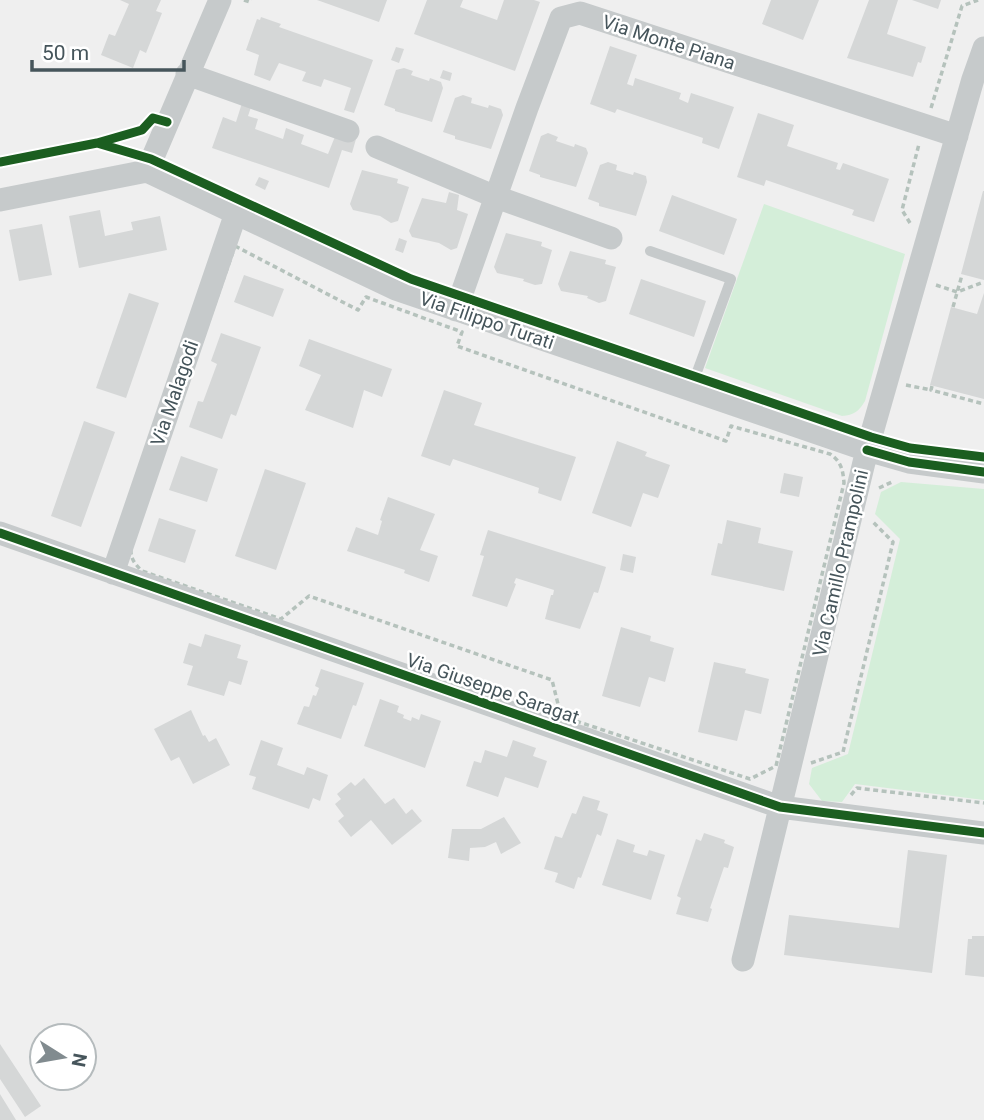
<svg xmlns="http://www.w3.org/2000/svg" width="984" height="1120" viewBox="0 0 984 1120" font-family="Roboto,sans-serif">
  <rect width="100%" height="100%" fill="#efefef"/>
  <path fill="#d4eed9" d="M764,204L905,254L865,401C859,411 854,415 842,416L705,368Z
    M901,482L984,489V800L855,784L842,802L822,801L809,784L812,768L848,754L900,539L875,514L881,492Z"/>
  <path fill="#d5d7d7" d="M120,0H161L156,11L162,13L146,53L140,50L133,68L101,55L109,34L115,36L129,4Z
    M317,0H387L379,22Z
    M427,0H463L460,7L497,20L504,0H534L540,2L515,71L414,34Z
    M771,0H819L803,40L762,24Z
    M869,0H898L887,34L926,47L921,63L918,62L913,77L847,58Z
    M912,0H941L938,9Z
    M261,17L281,24L279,27L373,60L354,113L344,110L351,88L324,79L321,87L302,81L306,72L279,63L270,81L254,75L259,55L246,50L257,19L260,20Z
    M610,46L637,55L627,84L633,86L635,78L681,93L679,99L688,103L691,93L734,107L719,149L702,143L703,138L617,109L615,113L590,104Z
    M396,47L404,49L399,63L391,60Z
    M404,68L413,71L411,75L429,81L430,78L441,82L443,88L432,122L395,111V109L384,105L396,70Z
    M443,70L452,73L450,81L440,78Z
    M463,95L472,98L471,103L488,108L489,105L501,109L503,115L491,149L455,139V136L443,132L455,98Z
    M242,103L251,107L248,116L258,119L255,129L283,139L286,128L304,135L301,144L328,154L336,134L356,139L352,153L342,150L329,188L212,148L223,117L236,122Z
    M758,113L794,125L787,146L838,163L836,169L840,170L843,163L889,179L874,222L852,215L854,210L766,180L764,186L737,177Z
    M548,133L558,137L556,141L574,147L575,144L586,148L588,153L576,187L540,177V175L529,171L541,136Z
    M608,162L617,165L616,170L633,175L634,172L646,176L647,182L636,216L599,206V203L588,199L600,165Z
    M362,170L398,179L397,183L409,187L398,221L391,223L380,216L353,210L350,204Z
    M259,177L269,181L265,190L255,185Z
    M983,191H984V280L961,274Z
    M449,192L459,195L457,210L468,214L457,248L451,250L439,243L412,237L409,231L422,198L446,203Z
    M672,195L737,219L724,255L659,231Z
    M100,210L105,236L133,230L131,222L160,216L167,250L79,268L69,216Z
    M42,224L52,275L19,281L9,230Z
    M506,233L542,242L541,246L552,250L542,284L535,285L523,281L524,279L497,273L494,267Z
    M399,238L407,241L403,253L395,250Z
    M570,251L606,260L605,264L616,267L606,301L599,303L587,298L588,296L561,291L558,284Z
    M244,275L284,289L273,317L234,302Z
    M641,279L706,301L694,337L629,314Z
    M129,293L159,303L126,398L96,388Z
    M984,293V399L930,385L951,307L977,314Z
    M221,333L261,347L236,416L231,414L222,439L189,427L198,401L203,402L217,364L211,361Z
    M309,339L392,369L382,397L364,390L353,428L305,410L321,375L299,366Z
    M444,390L482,403L474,425L576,457L561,501L538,493L539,488L453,459L450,466L421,456Z
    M84,421L115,432L81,527L51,516Z
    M617,441L647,452L645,456L670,465L658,498L643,493L631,527L592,513Z
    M181,456L218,469L207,502L169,490Z
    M265,469L306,483L276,570L235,556Z
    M784,473L803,477L799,497L780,493Z
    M388,497L435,514L420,550L438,556L429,582L404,573L405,570L347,551L356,527L378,535L382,521L380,520Z
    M159,518L196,530L185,563L148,551Z
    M727,520L761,528L758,543L793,551L784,591L711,575L718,543L722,544Z
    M488,530L606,567L598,593L594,592L580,629L545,619L551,595H553L554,590L516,578L514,583L516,584L507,607L472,596L484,556L480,555Z
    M623,554L636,557L633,573L620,570Z
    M621,627L651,636L650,641L674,648L665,682L649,677L640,707L602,696Z
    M205,634L241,645L237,658L248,661L241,685L229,681L224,696L187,685L193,666L183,663L189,643L201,647Z
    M714,662L746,669L745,673L769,679L761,714L745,710L737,741L698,732Z
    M321,669L364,683L356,706L353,705L341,739L297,724L304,706L309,707L313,695L316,696L319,688L315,686Z
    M380,699L399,706L397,712L404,715L403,718L411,721L412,717L419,720L421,714L441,721L425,768L364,746Z
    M191,710L203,736L205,735L209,742L216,738L230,765L193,784L179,757L171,761L154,729Z
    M261,740L283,748L277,765L304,775L307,767L328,775L320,801L313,798L309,809L252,789L256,777L249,775Z
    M513,740L536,748L533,756L547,761L538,788L505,777L498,797L466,786L474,761L481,763L485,750L507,757Z
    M364,778L385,804L394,798L406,814L412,809L422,821L392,845L371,820L351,837L338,821L344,816L335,804L341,799L337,794L351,782L355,786Z
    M583,796L600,801L597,810L608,814L601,836L597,834L581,878L578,877L574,889L555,882L558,873L544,869L555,836L562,838L572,813L576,814Z
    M504,817L521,843L501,854L496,842L485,847L470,848L469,861L448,858L452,829H481Z
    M704,833L725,840L724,843L734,847L728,868L724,867L710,908L712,909L708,922L676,914L681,898L677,896L696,839L701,841Z
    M617,839L635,845L633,852L647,856L649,850L665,855L651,900L602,885Z
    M908,850L947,855L932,973L784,955L789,915L899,928Z
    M972,936H984V977L965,975L968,939H972Z
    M0,1044L41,1106L25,1117L0,1079Z
    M0,1094L16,1120H0Z"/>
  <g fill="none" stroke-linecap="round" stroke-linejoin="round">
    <path stroke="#b5c2bc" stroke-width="3.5" stroke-dasharray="5 3.5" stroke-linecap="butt" d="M244,0L250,2L251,0
      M931,108L962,6L978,0
      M910,223L902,210L919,144
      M235,246L358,310L366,297L462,332L457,346L726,441L731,426L830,454C841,461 843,470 844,483L776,766L750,779L561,716L552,680L309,596L281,619L142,571C132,561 129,556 132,541Z
      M936,285L957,292L984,282
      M953,307L962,275
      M906,385L931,390
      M932,386L931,390L984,404
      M879,488L894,481
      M811,763L843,752L893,542L872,521
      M851,795L857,788L984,803"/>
    <path stroke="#c6cacb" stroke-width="10" d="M650,251L731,279L690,391"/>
    <path stroke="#c6cacb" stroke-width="23" d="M187,74L348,131
      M377,147L496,197L611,238
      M147,171L220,0
      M0,200L147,171L396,289L867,450L909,462L984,472
      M456,310L527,108L561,18L580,13L957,136
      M0,533L780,807L984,833
      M113,573L236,213
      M743,960L867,450L973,79L984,48"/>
    <defs>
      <path id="cycleway" d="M97,143L151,159L411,279L871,437L910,448L984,457
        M0,162L97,143L142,130L153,118L167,122
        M867,450L909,462L984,472
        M0,533L780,807L984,833"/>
    </defs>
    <use href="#cycleway" stroke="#fff" stroke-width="13"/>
    <use href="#cycleway" stroke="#1b5e20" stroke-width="9"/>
  </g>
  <g text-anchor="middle" stroke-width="5" stroke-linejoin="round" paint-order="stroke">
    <g font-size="19" fill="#46555b" stroke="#fff">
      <text transform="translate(669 42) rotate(18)" y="7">Via Monte Piana</text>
      <text transform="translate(487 320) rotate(19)" y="7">Via Filippo Turati</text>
      <text transform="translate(174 393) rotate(-71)" y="7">Via Malagodi</text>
      <text transform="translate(840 563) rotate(-77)" y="7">Via Camillo Prampolini</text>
      <text transform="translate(493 688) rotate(19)" y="7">Via Giuseppe Saragat</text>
    </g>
  </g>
  <g transform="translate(63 1057) rotate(101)"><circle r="33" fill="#ffffff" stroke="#b5bbbd" stroke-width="2"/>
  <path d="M0-5L12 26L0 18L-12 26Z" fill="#818b8f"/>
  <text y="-10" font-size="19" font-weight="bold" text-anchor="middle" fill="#46555b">N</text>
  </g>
  <path d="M32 60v10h152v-10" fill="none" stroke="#46555b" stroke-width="3.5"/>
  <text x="42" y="60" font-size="21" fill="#46555b" stroke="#ffffff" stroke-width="5" paint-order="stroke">50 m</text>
</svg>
